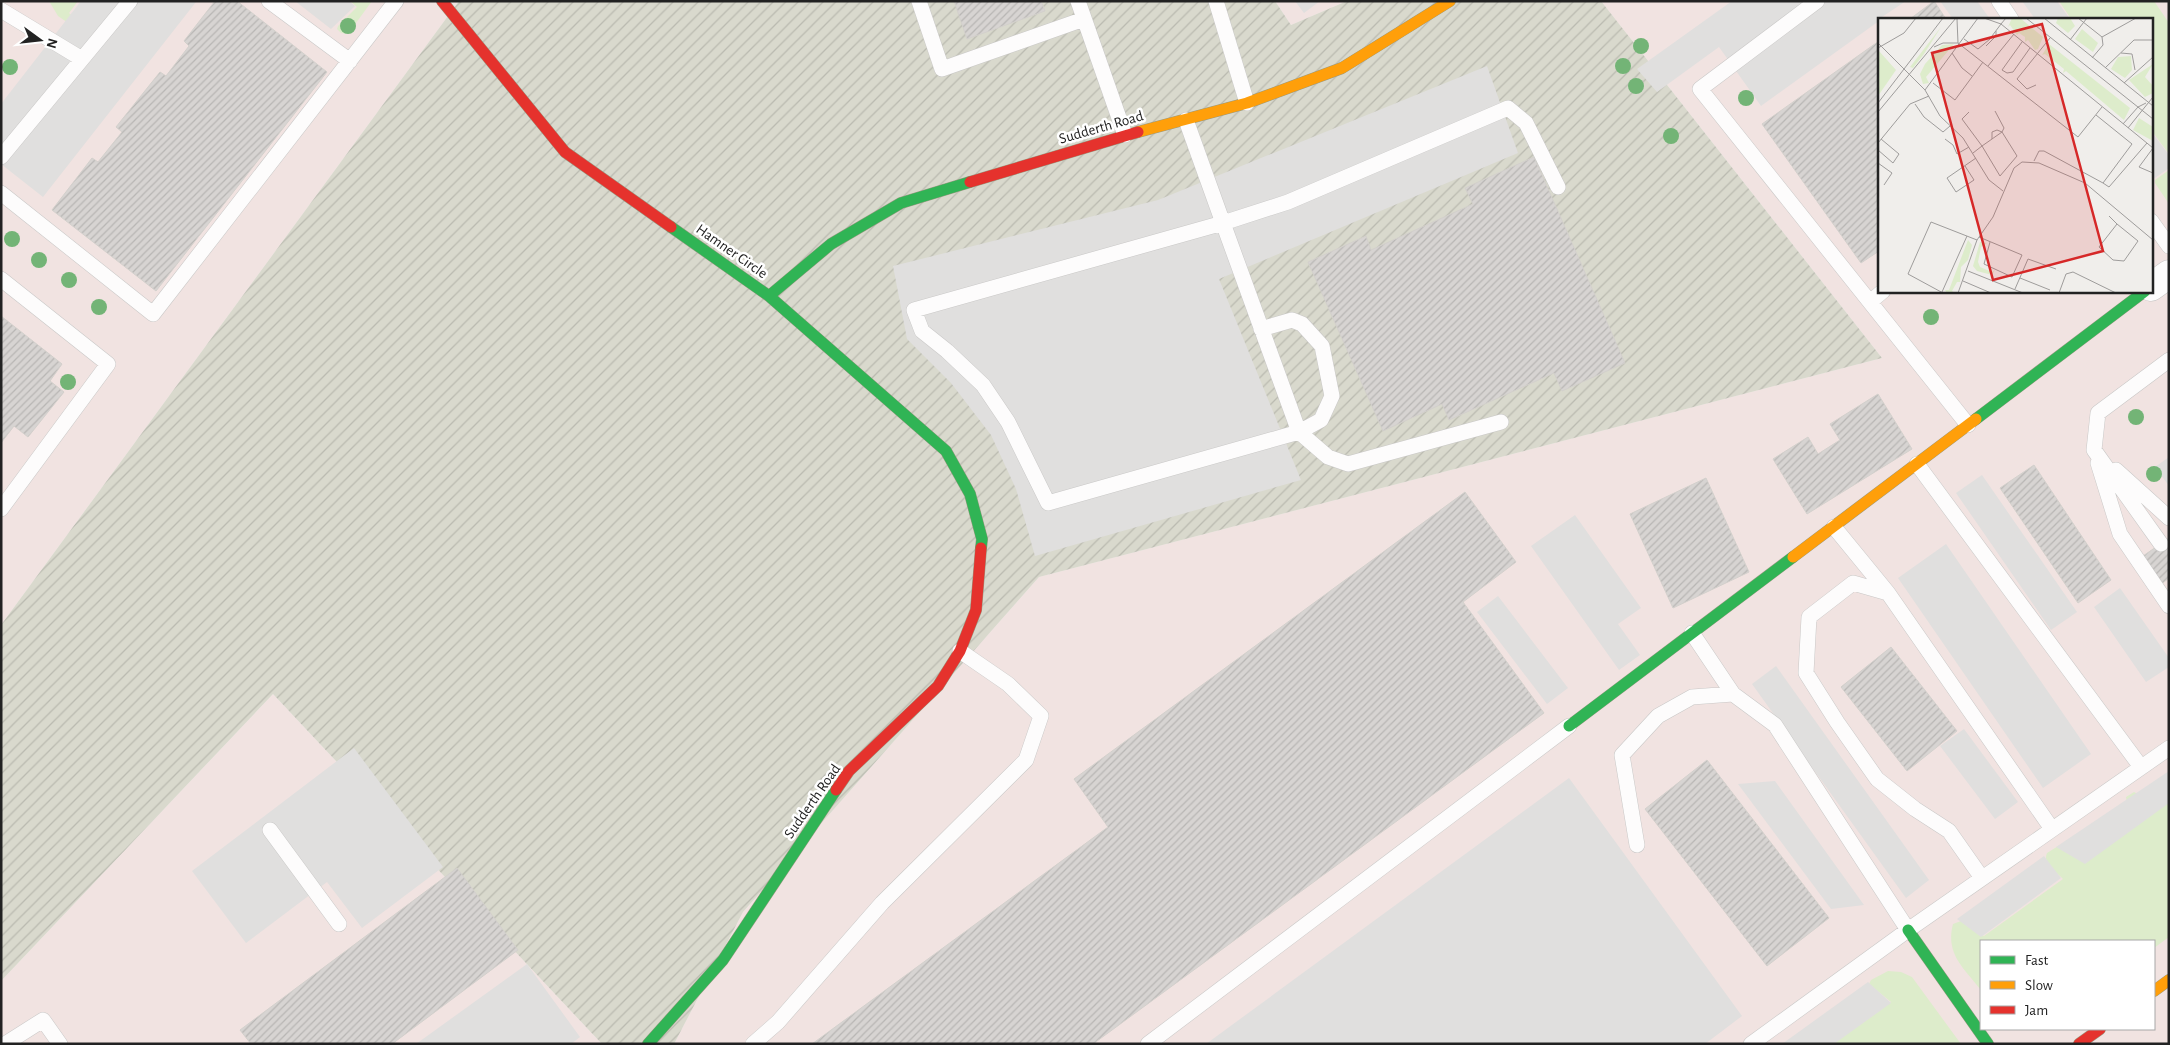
<svg xmlns="http://www.w3.org/2000/svg" width="2170" height="1045" viewBox="0 0 2170 1045" font-family="'Alegreya Sans',sans-serif">
  <defs>
    <pattern id="construction-furrows" width="10" height="10" patternUnits="userSpaceOnUse" patternTransform="scale(1.25)"><rect width="10" height="10" fill="#d9d9cd"/><path d="M-1 1l2-2M0 10L10 0M9 11l2-2" fill="none" stroke="#babab0"/></pattern>
    <pattern id="building-hatch" width="6" height="6" patternUnits="userSpaceOnUse" patternTransform="scale(1.25)"><rect width="6" height="6" fill="#d7d4d2"/><path d="M-1 1l2-2M0 6l6-6M5 7l2-2" fill="none" stroke="#b8b6b4"/></pattern>
  </defs>
  <rect width="100%" height="100%" fill="#f0eeeb"/>
  <path fill="#f1e3e1" fill-rule="evenodd" d="M1,1H459L1,625Z
    M1275,1H1347L1291,25Z
    M1601,1H2169V1044H674L743,912L1039,577L1882,358ZM1879,19H2151V291H1879ZM1981,941H2154V1029H1981Z
    M273,694L602,1044H1V981Z"/>
  <path fill="url(#construction-furrows)" d="M459,1H1275L1291,25L1347,1H1601L1882,358L1039,577L743,912L674,1044H602L273,694L1,981V625Z"/>
  <path fill="#ddeccb" d="M49,1H78L69,13L88,29L87,36L58,16Z
    M350,1H372L348,34L341,33L337,29L338,26L357,7Z
    M2059,1H2154L2169,23V154L2151,130V19H2071Z
    M2169,170V204L2155,183V180Z
    M2134,792L2145,798L2169,801V937L2154,948V941H1981V990C1964,968 1945,954 1953,924L1961,921L1984,936L2063,879C2056,871 2042,865 2047,853L2127,803L2126,797Z
    M1888,971L1901,972L1912,977L1961,1044H1833L1891,1002L1869,984L1871,980Z"/>
  <path fill="#e0dfde" d="M81,1L196,2L43,197L1,164V104Z
    M295,1H349L355,6L331,29Z
    M1295,1H1320L1304,13Z
    M1732,1H1906L1879,19V21L1761,106L1719,47L1657,92L1637,69Z
    M1940,1H1977L1990,19H1953Z
    M2022,1H2057L2070,19H2035Z
    M1487,66L1518,153L1219,279L1301,480L1035,556L1016,489L991,435L951,383L907,339L893,266L1158,200Z
    M2151,131L2169,155V168L2152,180Z
    M2169,457V486L2155,467Z
    M1982,475L2077,612L2051,630L1956,493Z
    M1575,515L1641,608L1618,624L1640,655L1619,670L1531,546Z
    M1946,544L2091,754L2043,788L1898,578Z
    M2120,588L2169,658V667L2146,682L2094,607Z
    M1498,596L1568,688L1547,704L1477,612Z
    M1776,666L1929,880L1906,898L1752,684Z
    M1964,729L2018,802L1995,819L1940,746Z
    M354,748L443,867L362,928L327,882L246,943L192,871Z
    M2169,771V803L2085,864L2056,847Z
    M1569,778L1742,1016L1705,1044H1206Z
    M1775,781L1864,905L1831,909L1738,784Z
    M2044,856L2061,878L1981,937L1957,919Z
    M527,964L580,1037L571,1044H416Z
    M1868,982L1891,1003L1834,1044H1782Z"/>
  <path fill="url(#building-hatch)" stroke="#d3d0cc" d="M215,1H237L327,72L156,291L52,210L92,158L98,162L122,132L116,127L160,72L166,76L189,46L184,41Z
    M954,1H1041L1045,11L967,39Z
    M1934,1L1946,19H1910Z
    M1879,41V251L1861,263L1762,124Z
    M1534,157L1625,363L1562,391L1554,373L1449,420L1442,404L1383,431L1308,262L1366,236L1371,250L1473,204L1465,188Z
    M1,316L62,364L50,381L64,392L28,437L14,426L1,443Z
    M1878,394L1912,449L1807,514L1773,459L1808,437L1818,454L1840,440L1830,424Z
    M2034,465L2111,580L2078,603L2000,488Z
    M1706,478L1749,572L1673,608L1630,514Z
    M1465,492L1516,562L1463,602L1544,713L1093,1044H812L1108,827L1074,779Z
    M2169,538V578L2159,586L2143,556Z
    M1891,647L1957,731L1907,771L1841,687Z
    M1707,760L1829,918L1767,966L1645,809Z
    M457,868L518,950L392,1044H251L240,1030Z"/>
  <g fill="none" stroke-linecap="round" stroke-linejoin="round">
    <defs>
      <path id="lane" d="M269,1L350,61
        M919,1L942,69L1084,19
        M1078,1L1125,135
        M1216,1L1247,103
        M1817,1L1700,89L1968,425
        M1999,1L2011,19
        M1,10L82,59
        M1186,120L1223,223L1288,202L1508,108L1526,123L1558,187
        M1,157L130,1
        M1,193L153,314L396,1
        M2151,221L2169,246
        M1223,223L1299,432L1048,503L1008,422L983,385L947,351L922,331L914,310Z
        M1,279L108,364L1,509
        M1870,302L1883,291
        M1261,329L1292,320L1302,324L1322,346L1332,396L1321,420L1299,432L1328,457L1348,464L1501,422
        M2098,463L2120,534L2169,606
        M1917,464L2141,767
        M2116,470L2169,518
        M1834,527L1888,593
        M2161,544L2094,450L2098,413L2169,360
        M1692,633L1733,694
        M270,830L339,924
        M1637,845L1622,755L1658,716L1692,697L1733,694L1775,725L1908,930
        M1982,878L1949,831L1915,809L1877,779L1837,722L1806,673L1809,617L1853,583L1888,593L2052,829
        M5,1044L43,1020L60,1044
        M753,1044L778,1022L882,903L1026,760L1041,716L1008,684L960,651
        M1148,1044L1569,726
        M1751,1044L1908,930L2169,748"/>
      <path id="street" d="M2151,287L2169,274"/>
      <path id="fast" d="M671,227L769,296L946,451L970,494L982,539L981,548
        M769,296L831,244L901,203L970,182
        M1976,419L2145,291
        M1569,726L1793,557
        M1908,930L1988,1044
        M648,1044L723,960L836,790"/>
      <path id="slow" d="M1138,132L1247,103L1342,68L1450,1
        M1793,557L1976,419
        M2154,991L2169,980"/>
      <path id="jam" d="M442,1L565,152L671,227
        M970,182L1138,132
        M836,790L849,771L938,686L960,651L976,610L981,548
        M2079,1044L2100,1029"/>
    </defs>
    <use href="#lane" stroke="#c9c8c7" stroke-width="16"/>
    <use href="#street" stroke="#c9c8c7" stroke-width="29"/>
    <use href="#fast" stroke="#999a82" stroke-width="12"/>
    <use href="#slow" stroke="#999a82" stroke-width="12"/>
    <use href="#jam" stroke="#999a82" stroke-width="12"/>
    <use href="#lane" stroke="#fdfcfc" stroke-width="15"/>
    <use href="#street" stroke="#fdfcfc" stroke-width="28"/>
    <use href="#fast" stroke="#30b455" stroke-width="11"/>
    <use href="#slow" stroke="#ff9f0a" stroke-width="11"/>
    <use href="#jam" stroke="#e5322d" stroke-width="11"/>
  </g>
  <g fill="#73b476">
    <circle cx="348" cy="26" r="8"/>
    <circle cx="1641" cy="46" r="8"/>
    <circle cx="1623" cy="66" r="8"/>
    <circle cx="10" cy="67" r="8"/>
    <circle cx="1636" cy="86" r="8"/>
    <circle cx="1746" cy="98" r="8"/>
    <circle cx="1671" cy="136" r="8"/>
    <circle cx="12" cy="239" r="8"/>
    <circle cx="39" cy="260" r="8"/>
    <circle cx="69" cy="280" r="8"/>
    <circle cx="99" cy="307" r="8"/>
    <circle cx="1931" cy="317" r="8"/>
    <circle cx="68" cy="382" r="8"/>
    <circle cx="2136" cy="417" r="8"/>
    <circle cx="2154" cy="474" r="8"/>
  </g>
  <g text-anchor="middle" stroke-width="5" stroke-linejoin="round" paint-order="stroke">
    <g font-size="15" fill="#222" stroke="#fff">
      <text transform="translate(1101 127) rotate(-16)" y="5">Sudderth Road</text>
      <text transform="translate(732 251) rotate(35)" y="5">Hamner Circle</text>
      <text transform="translate(812 801) rotate(-55)" y="5">Sudderth Road</text>
    </g>
  </g>
  <g transform="translate(1878 18)">
    <rect width="275" height="275" fill="#f0eeeb"/>
    <path d="M134,0H142L165,19L160,31L157,32L150,22L147,24V19L141,15L139,17L132,7L130,9ZM180,0H192L197,8L190,15L178,5ZM63,9L46,36L35,50L32,49ZM204,11L220,25L215,34L197,21ZM76,26L48,59L51,65L45,66L42,56L47,46L64,27ZM171,26L252,90L246,102L188,53L185,55L186,51L167,36L164,37ZM1,33L18,52L0,78V34ZM253,38L254,52L247,60L233,51L240,39ZM275,46L267,59L275,68V75L267,79L251,62ZM261,100L275,109V123L255,112ZM90,222L94,227L90,242L83,249L82,264H79L74,273L77,275H69L67,272H71ZM102,224L109,225L103,229L100,244L102,249L114,254L117,252L114,257L99,253L95,248Z" fill="#ddeccb"/>
    <path fill="none" stroke="#9e9c9b" stroke-width="1" d="M106,0L123,6L128,0M148,0L275,101M166,0L275,88M200,0L224,19M114,18L123,6L275,130M86,21L100,31L112,21M192,22L209,0M144,24L124,52L129,55L135,54L152,30M0,25L47,72L62,98L85,120L111,162L125,173M80,25L200,119L224,89M108,28L118,18V13M56,29L65,25H80L79,1M0,30L26,15L38,0M74,35L84,50L94,58M243,35L254,36L257,52M214,40L225,27L224,19L258,0M110,48L136,16M227,50L256,22H275M55,65L77,82L105,44M246,65L275,39M158,67L149,71L139,61L172,20M47,72L100,0M0,85L65,0M37,86L46,99L65,114L72,108M0,94L78,0M91,94L84,101L104,128L95,135M218,97L254,126L225,165L231,169L269,125M245,106L260,89L268,85M250,110L275,79M124,114L139,138L122,158L104,128ZM67,121L75,127L79,136L91,129M114,121V114L119,112L124,114L126,110L117,93M0,125L32,86L51,78M275,130L261,149L275,155M0,132L15,145L21,136L3,121M156,143L161,133H166L225,165M0,145L14,155L6,167M87,148L96,162L78,174L69,160L98,140M231,198L239,206L260,223L246,243L235,242L221,229L239,206M101,219L144,237L134,259L106,246L112,224M90,253L145,275M142,260L172,272M85,263L113,275M137,271L150,241L178,251M64,274L89,218M65,275L30,256L53,204L99,222M80,275L99,222L115,199L136,150L144,144L161,145L207,165L275,222M181,275L188,256L195,254L238,275"/>
    <path fill="#d62828" fill-opacity="0.15" stroke="#d62828" stroke-width="2.5" d="M164,6L225,233L115,262L54,35Z"/>
    <rect width="275" height="275" fill="none" stroke="#222" stroke-width="2.5"/>
  </g>
  <rect width="2170" height="1045" fill="none" stroke="#222222" stroke-width="5"/>
  <rect x="1980" y="940" width="175" height="90" fill="#ffffff" stroke="#a7a7a7"/>
  <rect x="1990" y="956" width="25" height="8" fill="#30b455" stroke="#a7a7a7"/>
  <text x="2025" y="965" font-size="15" fill="#222222">Fast</text>
  <rect x="1990" y="981" width="25" height="8" fill="#ff9f0a" stroke="#a7a7a7"/>
  <text x="2025" y="990" font-size="15" fill="#222222">Slow</text>
  <rect x="1990" y="1006" width="25" height="8" fill="#e5322d" stroke="#a7a7a7"/>
  <text x="2025" y="1015" font-size="15" fill="#222222">Jam</text>
  <g transform="translate(40 40) rotate(105)" stroke="#ffffff" stroke-width="4" paint-order="stroke">
  <path d="M0-4L9 19L0 12L-9 19Z" fill="#222222"/>
  <text y="-8" font-size="14" font-weight="bold" text-anchor="middle" fill="#222222">N</text>
  </g>
</svg>
